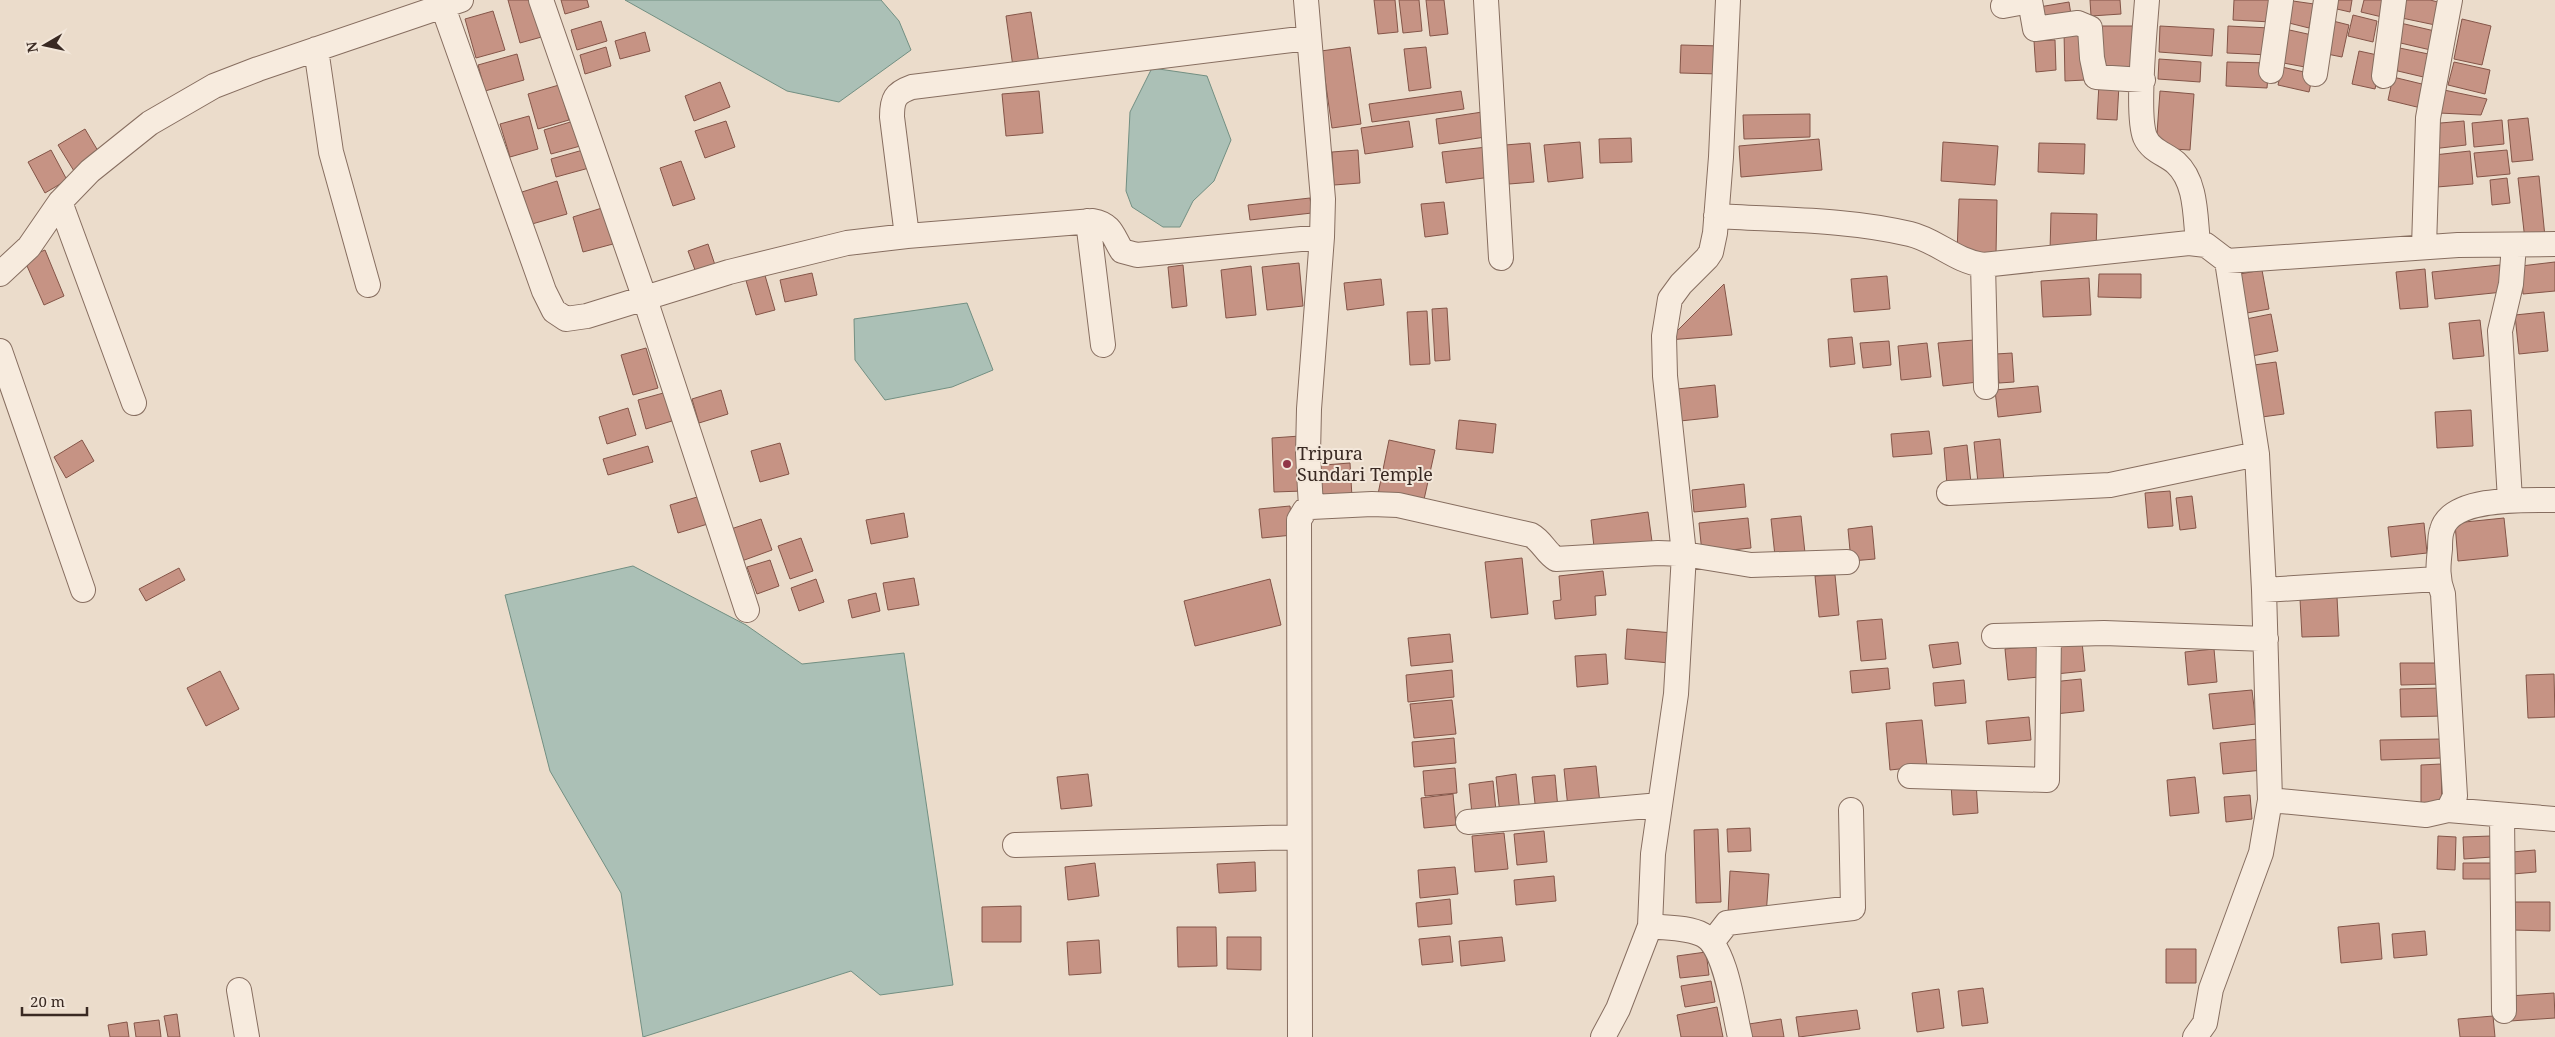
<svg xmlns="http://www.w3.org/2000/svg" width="2555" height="1037" viewBox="0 0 2555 1037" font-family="'Noto Serif',serif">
  <rect width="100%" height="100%" fill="#ebdccb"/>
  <path fill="#abc0b6" stroke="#728f82" d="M625,0H881L899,21L911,50L839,102L787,91Z
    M1152,68L1207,76L1231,140L1214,181L1193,201L1180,227H1163L1132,207L1126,191L1130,112Z
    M967,303L993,370L952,387L885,400L855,360L854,319Z
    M633,566L746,625L802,664L904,653L953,985L880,995L851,971L643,1037L621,893L550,771L505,595Z"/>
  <path fill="#c69384" stroke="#845548" d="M508,0H534L545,36L520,43Z
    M561,0H587L589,7L565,14Z
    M1374,0H1395L1398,32L1378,34Z
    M1399,0H1419L1422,31L1403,33Z
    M1426,0H1444L1448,34L1430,36Z
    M2090,0H2120L2121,14L2091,16Z
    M2234,0H2272L2271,22L2233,20Z
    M2286,0L2314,4L2309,28L2281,21Z
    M2329,0H2352L2350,12L2328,7Z
    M2364,0H2386L2382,17L2361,12Z
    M2401,0H2430L2446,4L2440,26L2397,17Z
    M2069,2L2072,21L2041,26L2039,7Z
    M493,11L505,50L476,58L465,19Z
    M1031,12L1039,63L1013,67L1006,16Z
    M2353,15L2377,21L2373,42L2348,36Z
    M2462,19L2491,26L2482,65L2454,59Z
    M2329,20L2349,25L2342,57L2322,53Z
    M601,21L607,41L577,50L571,30Z
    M2396,22L2439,32L2435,51L2392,41Z
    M2099,26H2140L2139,73L2098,72Z
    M2160,26L2214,29L2212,56L2159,52Z
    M2228,26L2270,28L2269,55L2227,53Z
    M2285,29L2312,35L2305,67L2278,62Z
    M2083,31L2085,80L2065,81L2064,32Z
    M645,32L650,51L620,59L615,41Z
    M2055,40L2056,70L2036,72L2034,41Z
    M1681,45L1721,46L1720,74L1680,73Z
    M2390,46L2438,56L2432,79L2385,68Z
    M606,47L611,66L585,74L580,55Z
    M1350,47L1361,124L1332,128L1321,51Z
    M1426,47L1431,88L1409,91L1404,49Z
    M2359,51L2382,56L2375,89L2352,84Z
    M517,54L524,80L485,91L478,65Z
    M2159,59L2201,62L2200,82L2158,79Z
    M2227,62L2269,63L2267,88L2226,86Z
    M2454,62L2490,70L2485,94L2448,85Z
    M2282,67L2313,74L2309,92L2278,85Z
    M2393,77L2426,85L2421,108L2388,100Z
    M720,82L730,107L694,121L685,96Z
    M2099,84L2119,85L2117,120L2097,119Z
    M559,85L569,120L538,129L528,94Z
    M2444,90L2487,99L2481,115L2439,113Z
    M1039,91L1043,133L1006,136L1002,94Z
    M1461,91L1464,109L1372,122L1369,104Z
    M2160,91L2194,94L2190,150L2156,148Z
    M1489,111L1492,136L1439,144L1436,119Z
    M1810,114V137L1744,139L1743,115Z
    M529,116L538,149L510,157L500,124Z
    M2528,118L2533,160L2512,162L2508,120Z
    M577,120L584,145L551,154L544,130Z
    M2502,120L2504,144L2474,147L2472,123Z
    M726,121L735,147L705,158L695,131Z
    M1409,121L1413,147L1365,154L1361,128Z
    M2464,121L2466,145L2432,149L2429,124Z
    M85,129L101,156L74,171L58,145Z
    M1631,138L1632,162L1600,163L1599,139Z
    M1819,139L1822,170L1741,177L1739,146Z
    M1580,142L1583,178L1548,182L1544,145Z
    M1943,142L1998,146L1995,185L1941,181Z
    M1530,143L1534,182L1509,184L1505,145Z
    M2039,143L2085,144L2084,174L2038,172Z
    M1487,147L1491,177L1446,183L1442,152Z
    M51,150L67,180L45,193L28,162Z
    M583,150L589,168L556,177L551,159Z
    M1358,150L1360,183L1334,185L1332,152Z
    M2507,150L2510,174L2477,177L2474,153Z
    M2470,151L2473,184L2437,187L2434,155Z
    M681,161L695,199L673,206L660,168Z
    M2539,176L2545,237L2525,240L2518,178Z
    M2507,178L2510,203L2492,205L2490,180Z
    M557,181L567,214L532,224L522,192Z
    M1310,198L1312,213L1250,220L1248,205Z
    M1959,199L1997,200L1996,254L1957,253Z
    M1444,202L1448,234L1425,237L1421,204Z
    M602,208L613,244L583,252L573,217Z
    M2051,213L2097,214L2096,252L2050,251Z
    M708,244L717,271L698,278L688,251Z
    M45,250L64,296L44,305L24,259Z
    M2555,262V291L2523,294L2521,266Z
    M1299,263L1303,306L1267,310L1262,267Z
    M1183,265L1187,306L1172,308L1168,267Z
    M2500,265L2503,292L2435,299L2432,272Z
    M1251,266L1256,315L1226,318L1221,270Z
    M2425,269L2428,307L2400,309L2396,272Z
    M2262,270L2269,309L2247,313L2240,274Z
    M764,272L775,310L756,315L745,277Z
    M812,273L817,295L785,302L780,280Z
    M2099,274H2141V298L2098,297Z
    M1887,276L1890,309L1854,312L1851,279Z
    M2089,278L2091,315L2043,317L2041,281Z
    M1381,279L1384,305L1347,310L1344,283Z
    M1724,284L1732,335L1668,340Z
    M1447,308L1450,360L1435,361L1432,309Z
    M1427,311L1430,364L1410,365L1407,312Z
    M2544,312L2548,351L2519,354L2515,315Z
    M2271,314L2278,351L2252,356L2246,319Z
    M2480,320L2484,356L2453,359L2449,323Z
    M1852,337L1855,364L1830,367L1828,339Z
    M1974,340L1978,382L1943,386L1938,343Z
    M1889,341L1891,365L1863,368L1860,343Z
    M1927,343L1931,377L1901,380L1898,346Z
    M646,348L658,388L633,395L621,355Z
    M2012,353L2014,382L1999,383L1996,354Z
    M2276,362L2284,414L2262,417L2254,365Z
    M1715,385L1718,417L1680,421L1677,389Z
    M2038,386L2041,412L1998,417L1995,390Z
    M721,390L728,414L699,423L692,399Z
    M667,392L675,420L646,429L638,400Z
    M628,408L636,435L607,444L599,417Z
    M2471,410L2473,446L2437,448L2435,412Z
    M1459,420L1496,424L1493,453L1456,449Z
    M1929,431L1932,454L1893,457L1891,434Z
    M1300,436L1303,491L1274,492L1272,438Z
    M2000,439L2004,481L1978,483L1974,442Z
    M82,440L94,461L66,478L54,457Z
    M1389,440L1435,450L1423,504L1378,494Z
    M780,443L789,474L760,482L751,451Z
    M1967,445L1971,483L1947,485L1944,448Z
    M648,446L653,462L608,475L603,459Z
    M1350,463L1352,497L1313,500L1311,466Z
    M1744,484L1746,507L1694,512L1692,490Z
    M2170,491L2173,526L2148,528L2145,493Z
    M704,495L711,523L678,533L670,505Z
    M2192,496L2196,528L2180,530L2176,498Z
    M1290,506L1293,535L1262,538L1259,509Z
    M1648,512L1653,549L1595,556L1591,520Z
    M904,513L908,537L871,544L866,520Z
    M1801,516L1805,553L1775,556L1771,519Z
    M1748,518L1751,548L1702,553L1699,523Z
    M2504,518L2508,556L2458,561L2455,523Z
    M761,519L772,550L739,562L728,530Z
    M2424,523L2427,553L2391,557L2388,527Z
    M1872,526L1875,559L1851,561L1848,529Z
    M801,538L813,571L790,579L778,546Z
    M1522,558L1528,614L1491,618L1485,562Z
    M770,560L779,586L757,594L747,567Z
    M179,568L185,580L146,601L139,589Z
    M1603,571L1606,595L1595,596L1596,615L1555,619L1553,601L1561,600L1559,576Z
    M1835,575L1839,615L1819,617L1815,576Z
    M914,578L919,605L888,610L883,583Z
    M816,579L824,602L799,611L791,588Z
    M1270,579L1281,625L1195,646L1184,601Z
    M876,593L880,611L852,618L848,600Z
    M2337,597L2339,636L2302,637L2300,599Z
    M1882,619L1886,659L1861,661L1857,621Z
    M1627,629L1673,633L1670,663L1625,659Z
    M1450,634L1453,662L1411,666L1408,638Z
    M1958,642L1961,664L1933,668L1929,645Z
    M2082,642L2085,671L2056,674L2053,645Z
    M2036,646L2039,677L2008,680L2005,649Z
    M2214,649L2217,682L2188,685L2185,652Z
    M1606,654L1608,684L1577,687L1575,656Z
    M2400,663H2440L2441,684L2401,685Z
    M1888,668L1890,689L1852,693L1850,671Z
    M1452,670L1454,697L1408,702L1406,675Z
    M220,671L239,709L206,726L187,688Z
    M2554,674L2555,717L2528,718L2526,675Z
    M2081,679L2084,711L2055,714L2052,682Z
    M1964,680L1966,703L1935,706L1933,683Z
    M2442,688L2443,716L2401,717L2400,689Z
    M2252,690L2256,724L2213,729L2209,694Z
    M1452,700L1456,734L1414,738L1410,704Z
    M2029,717L2031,740L1988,744L1986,721Z
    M1922,720L1927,766L1890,770L1886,723Z
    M1454,738L1456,763L1414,767L1412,742Z
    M2260,739L2263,770L2223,774L2220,743Z
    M2442,739V758L2381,760L2380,740Z
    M2441,764L2442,806H2421V765Z
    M1596,766L1600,804L1568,808L1564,769Z
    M1455,768L1457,793L1425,796L1423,771Z
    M1088,774L1092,806L1061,809L1057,777Z
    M1516,774L1520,812L1500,814L1496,777Z
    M1555,775L1558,809L1536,812L1532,777Z
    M2195,777L2199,813L2170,816L2167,780Z
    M1493,781L1496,811L1472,814L1469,784Z
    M1976,782L1978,813L1953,815L1951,784Z
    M1453,794L1456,825L1424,828L1421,798Z
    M2250,795L2252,819L2226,822L2224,797Z
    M1750,828L1751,851L1728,852L1727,829Z
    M1718,829L1721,902L1696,903L1694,830Z
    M1544,831L1547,862L1517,865L1514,834Z
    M1504,833L1508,869L1475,872L1472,836Z
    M2438,836L2456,837L2455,870L2437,869Z
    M2491,836L2492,857L2464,859L2463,837Z
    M2535,850L2536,872L2513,874L2512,852Z
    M1255,862L1256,891L1219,893L1217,864Z
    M1095,863L1099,896L1068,900L1065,867Z
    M2463,863H2493V879H2463Z
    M1455,867L1458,894L1420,898L1418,870Z
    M1730,871L1769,874L1766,916L1728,914Z
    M1554,876L1556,901L1516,905L1514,880Z
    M1450,899L1452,924L1418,927L1416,903Z
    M2513,902H2550V931L2513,930Z
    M1021,906V942H982V907Z
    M2379,923L2382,959L2341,963L2338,927Z
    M1177,927H1216L1217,966L1178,967Z
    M2425,931L2427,955L2394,958L2392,934Z
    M1450,936L1453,962L1422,965L1419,939Z
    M1227,937H1261V970L1227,969Z
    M1502,937L1505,961L1461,966L1459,941Z
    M1099,940L1101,973L1069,975L1067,942Z
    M2166,949H2196V983H2166Z
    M1706,952L1709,975L1680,978L1677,956Z
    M1711,981L1715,1002L1685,1007L1681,986Z
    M1983,988L1988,1023L1962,1026L1958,991Z
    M1939,989L1944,1028L1917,1032L1912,993Z
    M2554,993L2555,1018L2510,1021L2509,996Z
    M1717,1007L1723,1037H1681L1677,1015Z
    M1857,1010L1860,1029L1799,1037L1796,1017Z
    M177,1014L180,1037H168L164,1016Z
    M2493,1016L2495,1037H2460L2458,1019Z
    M1781,1019L1784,1037H1751L1749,1024Z
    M159,1020L161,1037H136L134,1023Z
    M127,1022L129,1037H110L108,1025Z"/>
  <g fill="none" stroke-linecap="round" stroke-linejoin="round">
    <defs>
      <path id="street" d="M541,0L645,299L747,610
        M1306,0L1323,199L1322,237L1309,409L1308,454L1311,507
        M1486,0L1501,258
        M2147,0C2145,28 2136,114 2145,137C2151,151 2166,154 2176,163C2197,182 2195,217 2198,243
        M2003,6L2030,1L2035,29L2078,23L2090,28L2092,58L2096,77L2143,80
        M443,7L544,291L554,311L566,319L587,316L729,272L847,243L907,236L1093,221C1112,224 1113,237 1122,251L1137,255L1322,237
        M316,49L331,152L368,285
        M2271,71L2281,0
        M2315,74L2326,0
        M2384,76L2394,0
        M60,202L134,403
        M1716,216C1780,220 1847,219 1910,234C1936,240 1955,261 1983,265L2189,243L2206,245L2227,261L2257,454L2264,590L2270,800L2261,853L2211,989L2205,1023L2195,1037
        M1088,221L1103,345
        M907,236L892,117C892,99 895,93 912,87L1308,38
        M2424,247L2428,118L2450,0
        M2227,261L2458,245L2555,244
        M1983,265L1986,387
        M0,274L29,247L60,202L90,171L150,123L214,86L258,69L461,0
        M0,351L83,590
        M1949,493L2110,485L2257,454
        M2510,500L2500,331L2511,284L2514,245
        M2264,590L2437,579
        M1994,636L2104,633L2266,639
        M1910,776L2047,780L2049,635
        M2270,800L2426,815L2448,810L2455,796L2443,594C2437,578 2438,566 2440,549C2440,543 2440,535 2442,530C2451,496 2527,500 2555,500
        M2448,810L2555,819
        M2502,815L2504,1011
        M1468,822L1660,805
        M1015,845L1299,837
        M1650,926L1653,854L1676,694L1684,554L1751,565L1847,562
        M1713,941L1727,923L1853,908L1851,810
        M239,990L247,1037
        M1300,1037L1299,520L1305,510L1311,507L1372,504L1398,505L1531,535C1542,541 1546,553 1556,559L1658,553L1684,554L1665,376L1664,336L1670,299L1681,284L1707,258L1711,252L1715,233L1721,157L1728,0
        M1603,1037L1618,1009L1650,926C1667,928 1688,927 1703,935C1726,946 1734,1013 1740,1037"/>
    </defs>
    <use href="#street" stroke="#876e60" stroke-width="26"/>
    <use href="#street" stroke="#f7ebde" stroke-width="24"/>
  </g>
  <circle fill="#913647" stroke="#f3e7da" stroke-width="2" cx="1287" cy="464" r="5"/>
  <g text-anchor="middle" stroke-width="4" stroke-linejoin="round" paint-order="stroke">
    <g font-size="18" fill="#392922" stroke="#f3e7da" text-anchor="start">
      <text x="1297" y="460">Tripura<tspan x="1297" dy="21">Sundari Temple</tspan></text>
    </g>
  </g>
  <g transform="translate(45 45) rotate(261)" stroke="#f3e7da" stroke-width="4" paint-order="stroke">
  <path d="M0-4L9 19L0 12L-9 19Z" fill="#392922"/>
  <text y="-8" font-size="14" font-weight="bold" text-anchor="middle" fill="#392922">N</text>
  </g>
  <path d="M22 1007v8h65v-8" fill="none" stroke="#392922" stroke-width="2.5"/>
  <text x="30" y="1007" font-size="15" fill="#392922" stroke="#f3e7da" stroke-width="4" paint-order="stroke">20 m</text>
</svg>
